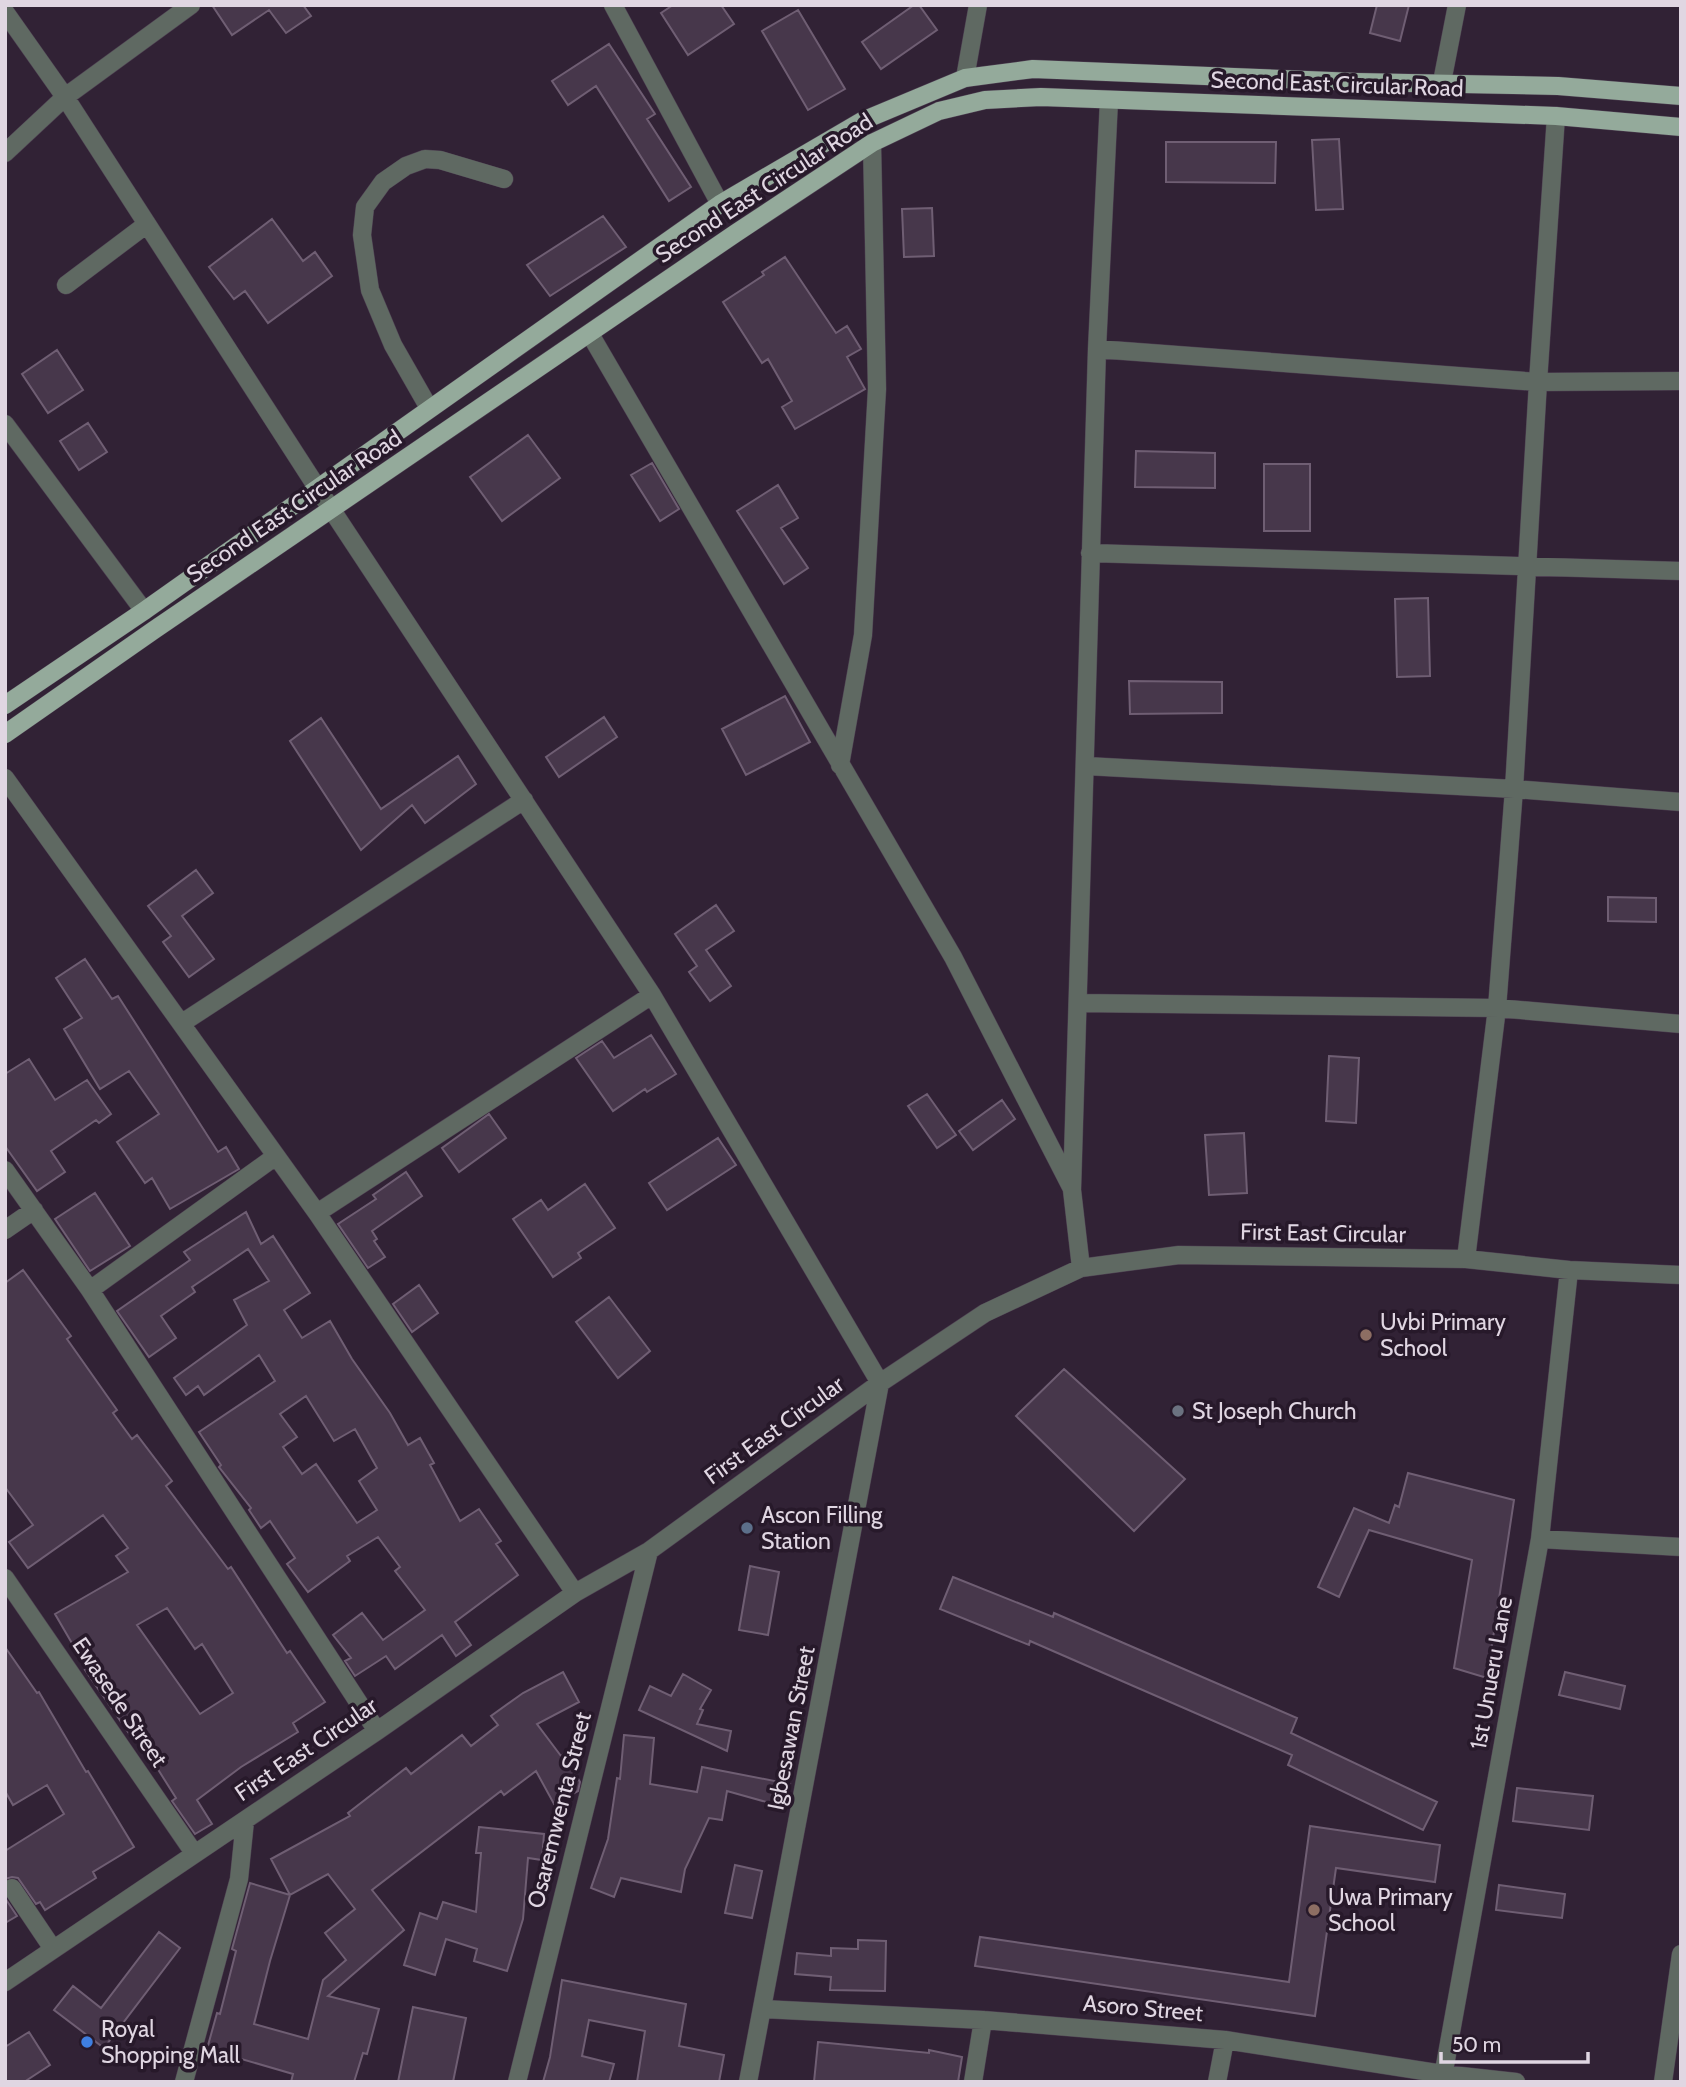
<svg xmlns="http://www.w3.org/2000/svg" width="1686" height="2087" viewBox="0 0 1686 2087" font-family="Cabin,sans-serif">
  <rect width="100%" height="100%" fill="#312235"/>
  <path fill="#47374b" stroke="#6f5e73" stroke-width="2" fill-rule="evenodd" d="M212,5H303L311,16L286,33L269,10L232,35Z
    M673,5H721L734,24L688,55L661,13Z
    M914,5H919L937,30L881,69L862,42Z
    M1377,5H1409L1400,41L1370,33Z
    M798,10L845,89L808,110L762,31Z
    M609,44L655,114L647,119L691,187L669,201L596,86L568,105L552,81Z
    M1339,139L1343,209L1316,210L1312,140Z
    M1166,142H1276L1275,183L1166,182Z
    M932,208L934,256L904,257L902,209Z
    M603,216L626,247L550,296L527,265Z
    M272,219L303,261L315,252L332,276L268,323L245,291L234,299L209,267Z
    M785,257L836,333L847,326L861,349L847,357L865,389L795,429L782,407L792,401L768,359L762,363L723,302L764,275L762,272Z
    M57,350L83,390L48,413L22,374Z
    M88,423L107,452L79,470L60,441Z
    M528,435L560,478L502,521L470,477Z
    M1136,451L1215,453V488L1135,487Z
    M652,463L679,509L660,521L631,475Z
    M1264,464H1310V531H1264Z
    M778,485L798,518L781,528L808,568L784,584L737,511Z
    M1428,598L1430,676L1397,677L1395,599Z
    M1129,681L1222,682V713L1130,714Z
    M785,696L810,742L746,775L722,729Z
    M604,717L617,737L559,777L546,757Z
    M321,718L381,809L458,756L476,784L425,823L412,805L361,850L290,741Z
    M196,870L213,893L182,916L214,959L189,977L163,942L171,936L148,906Z
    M1608,897L1656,898V922L1608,921Z
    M716,905L734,931L706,950L731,986L710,1001L689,972L697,966L675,934Z
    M85,959L112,999L118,996L218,1152L226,1147L239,1169L170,1209L152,1178L145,1183L117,1142L159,1114L129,1071L100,1089L64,1029L82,1018L56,978Z
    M651,1035L676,1074L647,1092L645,1089L613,1111L576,1058L602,1041L614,1058Z
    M1329,1056L1359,1058L1356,1123L1326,1121Z
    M29,1059L55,1100L87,1080L111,1114L99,1123L96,1120L51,1151L65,1172L37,1191L5,1146V1074Z
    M927,1094L956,1135L937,1148L908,1106Z
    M1002,1100L1015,1119L973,1150L959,1131Z
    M489,1114L506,1138L459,1172L442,1148Z
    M1244,1133L1247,1193L1209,1195L1205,1135Z
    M718,1138L736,1165L667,1210L649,1183Z
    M406,1172L422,1196L372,1231L377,1239L374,1241L385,1257L368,1268L338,1224L376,1199L373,1195Z
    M585,1184L615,1228L578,1253L581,1258L553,1277L513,1219L541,1200L548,1210Z
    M95,1193L130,1246L90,1271L55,1219Z
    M246,1212L261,1244L273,1236L310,1293L284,1310L302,1338L330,1321L352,1359L390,1413L408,1445L420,1438L434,1463L430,1465L460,1521L479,1509L501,1541L496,1544L518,1575L455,1622L471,1645L456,1656L442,1635L395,1669L386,1656L355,1676L345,1661L351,1658L333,1635L362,1613L383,1640L425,1610L395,1571L400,1567L378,1537L347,1556L350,1561L308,1592L287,1564L295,1558L270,1521L261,1528L249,1510L251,1508L219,1467L221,1465L199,1432L275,1381L259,1355L204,1395L198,1386L186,1395L174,1378L247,1325L234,1300L269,1281L248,1249L192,1287L195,1292L161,1316L176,1338L149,1357L117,1311L190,1260L184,1252ZM306,1396L334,1441L355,1429L377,1468L359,1481L377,1510L357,1523L316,1464L302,1474L283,1447L297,1437L280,1414Z
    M23,1270L71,1336L67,1339L117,1410L113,1413L132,1439L137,1435L172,1481L166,1486L228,1569L231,1567L287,1653L290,1651L325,1702L293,1723L298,1732L241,1767L197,1800L212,1824L195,1834L172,1801L176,1798L137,1736L133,1739L85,1670L87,1669L55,1614L128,1572L116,1556L128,1548L103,1515L28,1568L9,1542L33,1525L5,1487V1283ZM167,1608L195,1649L202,1644L233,1693L200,1714L137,1625Z
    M419,1285L438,1313L412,1332L393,1304Z
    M609,1297L650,1351L618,1378L576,1322Z
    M1064,1369L1185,1479L1134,1531L1016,1416Z
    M1408,1473L1514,1500L1487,1678L1454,1668L1472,1560L1369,1530L1339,1597L1318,1587L1354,1508L1389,1523L1395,1505L1399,1507Z
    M750,1566L779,1572L768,1635L739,1630Z
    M953,1577L1053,1617L1054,1613L1297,1718L1291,1733L1437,1802L1423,1830L1288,1765L1292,1755L1030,1641L1029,1645L940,1609Z
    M5,1647L37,1693L39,1692L86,1772L88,1771L134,1847L93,1872L96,1878L45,1910L40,1902L36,1904L18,1878L12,1877L5,1879V1851L64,1814L47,1785L13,1805L5,1791Z
    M563,1672L579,1702L537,1724L561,1756L564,1754L580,1782L578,1791L554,1804L536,1771L504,1795L501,1791L372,1890L404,1930L328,1996L379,2009L367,2054L363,2053L354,2082H291L293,2074L207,2049L217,2013L220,2014L236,1951L232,1949L250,1883L290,1895L270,1961L254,2024L308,2039L323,1980L346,1960L325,1933L355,1909L328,1874L290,1895L271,1859L350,1816L348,1813L406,1768L411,1774L462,1735L471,1746L498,1725L491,1716L523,1693Z
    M1565,1672L1625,1686L1620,1709L1559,1695Z
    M683,1674L711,1690L700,1709L703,1710L697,1724L731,1731L727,1751L639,1710L650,1686L671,1696Z
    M624,1735L654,1738L650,1784L697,1792L702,1767L790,1784L784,1807L727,1791L722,1820L709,1818L685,1869L681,1892L621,1878L614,1897L591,1888L608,1839L617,1778L620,1779Z
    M1517,1788L1593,1796L1589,1830L1513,1821Z
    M1310,1826L1440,1845L1435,1882L1336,1868L1315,2016L975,1966L980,1937L1289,1982Z
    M479,1827L544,1834L542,1860L528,1858L523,1919L507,1971L474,1961L477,1949L446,1939L435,1975L404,1965L420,1913L437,1919L443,1902L476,1912L481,1853H476Z
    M735,1865L762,1871L752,1918L725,1913Z
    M1499,1885L1565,1894L1562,1918L1496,1910Z
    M5,1898L17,1916L5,1923Z
    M159,1932L180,1948L104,2048L54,2010L73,1986L101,2008Z
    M858,1940L886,1941L885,1991L830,1990L831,1977L795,1974L797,1953L831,1956V1948L858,1949Z
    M562,1980L686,2004L679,2046L724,2055L719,2082H637L645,2031L589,2020L582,2056L614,2064L609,2082H543L550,2057Z
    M413,2007L466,2018L453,2082H398Z
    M29,2032L50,2065L24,2082H5V2047Z
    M818,2042L929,2053V2050L962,2057L958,2082H814Z"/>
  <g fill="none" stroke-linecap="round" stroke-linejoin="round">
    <defs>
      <path id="minor" d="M613,5L720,204
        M5,12L65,97L318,489L652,995L880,1383L748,2082
        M965,78L978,5
        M1442,82L1457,5
        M5,153L65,97L191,5
        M66,285L147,224
        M590,334L953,957L1071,1187
        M1097,349L1538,382L1681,381
        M429,408L393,345L370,290L362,235L365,207L383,182L406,166L425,159L440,160L504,179
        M5,424L144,611
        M1090,553L1681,571
        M840,765L863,635L877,389L872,143
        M1086,766L1514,789L1681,802
        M5,778L317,1213L575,1593
        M1078,1003L1497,1008L1681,1024
        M182,1023L524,800
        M5,1170L90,1290L377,1731
        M317,1213L652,995
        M5,1230L34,1210
        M1466,1259L1497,1008L1514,789L1538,382L1556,116
        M1081,1268L1072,1190L1097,349L1109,100
        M90,1290L276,1156
        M1540,1539L1681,1547
        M5,1578L194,1853
        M12,1888L53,1949
        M5,1982L377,1731L575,1593L649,1551L880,1383L985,1313L1081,1268L1179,1255L1466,1259L1569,1270L1681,1275
        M763,2009L983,2020L1225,2040L1443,2074L1516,2082
        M184,2082L239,1879L245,1821
        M517,2082L649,1551
        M973,2082L983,2020
        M1217,2082L1225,2040
        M1442,2082L1540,1539L1569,1270
        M1663,2082L1681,1954"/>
      <path id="major" d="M5,705L144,611L720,204L862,121L965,78L1033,69L1356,82L1558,86L1681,96
        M5,734L154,630L736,233L872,143L939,111L985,100L1041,97L1556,116L1681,127"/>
    </defs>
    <use href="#minor" stroke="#4d3f51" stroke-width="19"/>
    <use href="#major" stroke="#4d3f51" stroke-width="19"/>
    <use href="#minor" stroke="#5f6962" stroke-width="18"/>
    <use href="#major" stroke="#94aa9b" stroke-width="18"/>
  </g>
  <g fill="#8d6e63" stroke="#27192a" stroke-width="2.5">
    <circle cx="1366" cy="1335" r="7"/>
    <circle cx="1314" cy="1910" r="7"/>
  </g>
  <circle fill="#6b7280" stroke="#27192a" stroke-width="2.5" cx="1178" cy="1411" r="7"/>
  <circle fill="#5c6f8a" stroke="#27192a" stroke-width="2.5" cx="747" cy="1528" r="7"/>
  <circle fill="#3f7fe0" stroke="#27192a" stroke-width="2.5" cx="87" cy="2042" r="7"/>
  <g text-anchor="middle" stroke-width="7" stroke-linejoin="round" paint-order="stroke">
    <g font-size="23" fill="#e0d6e2" stroke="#27192a">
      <text transform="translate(1337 84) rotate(2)" y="8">Second East Circular Road</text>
      <text transform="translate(764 188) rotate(-33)" y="8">Second East Circular Road</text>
      <text transform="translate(294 506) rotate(-34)" y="8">Second East Circular Road</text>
      <text transform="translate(1323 1233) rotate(1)" y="8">First East Circular</text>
      <text transform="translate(774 1430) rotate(-36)" y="8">First East Circular</text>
      <text transform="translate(1491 1673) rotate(-80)" y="8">1st Unueru Lane</text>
      <text transform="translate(120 1702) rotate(56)" y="8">Ewasede Street</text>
      <text transform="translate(791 1728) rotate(-79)" y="8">Igbesawan Street</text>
      <text transform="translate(306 1749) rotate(-34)" y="8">First East Circular</text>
      <text transform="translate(559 1810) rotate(-76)" y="8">Osaremwenta Street</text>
      <text transform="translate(1143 2008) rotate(5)" y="8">Asoro Street</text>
    </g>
    <g font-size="23" fill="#e0d6e2" stroke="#27192a" text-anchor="start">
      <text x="1380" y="1330">Uvbi Primary<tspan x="1380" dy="26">School</tspan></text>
      <text x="1192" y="1419">St Joseph Church</text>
      <text x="761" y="1523">Ascon Filling<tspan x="761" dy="26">Station</tspan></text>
      <text x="1328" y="1905">Uwa Primary<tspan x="1328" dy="26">School</tspan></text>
      <text x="101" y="2037">Royal<tspan x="101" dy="26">Shopping Mall</tspan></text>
    </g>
  </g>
  <rect width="1686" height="2087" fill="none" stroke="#e0d6e2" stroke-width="14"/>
  <path d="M1441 2052v10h147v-10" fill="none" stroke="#e0d6e2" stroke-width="3.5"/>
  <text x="1452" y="2052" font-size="21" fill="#e0d6e2" stroke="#27192a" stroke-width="5" paint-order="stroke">50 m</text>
</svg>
